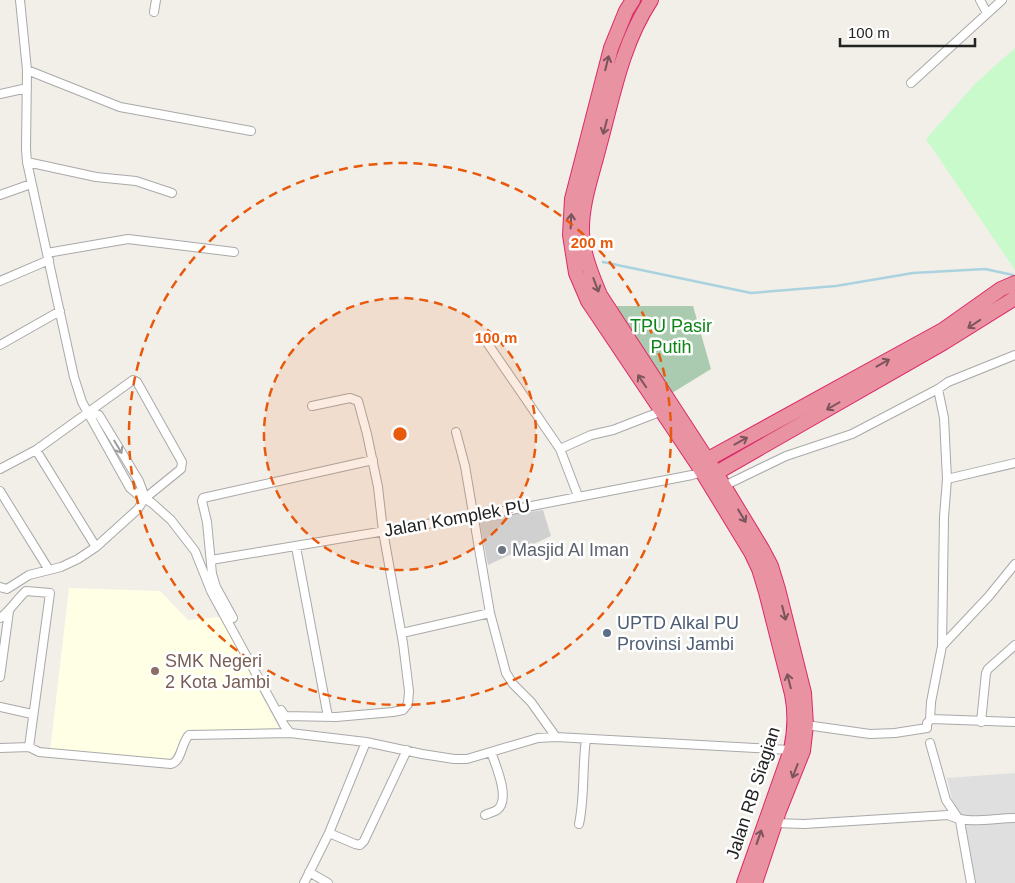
<svg xmlns="http://www.w3.org/2000/svg" width="1015" height="883" viewBox="0 0 1015 883" font-family="Helvetica,sans-serif">
  <rect width="100%" height="100%" fill="#f2efe9"/>
  <path fill="#e0dfdf" d="M1015,773V883H973L947,778Z"/>
  <path fill="#ffffe5" d="M69,588L160,591L188,620L220,617L279,728L184,732L172,760L50,751Z"/>
  <path fill="#d0d0d0" d="M543,510L551,536L488,565L479,519Z"/>
  <path fill="#aacbaf" d="M616,306H693L711,369L672,393Z"/>
  <path fill="#c8facc" d="M1015,48V270L926,139L976,83Z"/>
  <g fill="none" stroke-linecap="round" stroke-linejoin="round">
    <path stroke="#aad3df" stroke-width="2.5" d="M603,262L751,293L836,286L913,273L985,269L1013,275"/>
    <defs>
      <path id="street" d="M20,0L27,70L26,149L27,162L74,377L82,402L130,488L137,494L152,503L171,520L195,551L211,591L284,725L290,733L366,742L422,754L454,759H467L538,738L556,737L791,750
        M980,0L987,13
        M154,12L156,0
        M27,70L120,107L251,131
        M911,83L1002,0
        M0,94L27,88
        M27,162L96,177L136,181L172,193
        M0,195L31,184
        M47,253L128,239L234,252
        M0,281L49,260
        M488,344L560,449L578,496
        M0,345L60,311
        M938,389L944,418L947,479L944,517L942,646L931,702L930,720L932,719L1015,722
        M88,411L99,415L139,481L143,492L144,499
        M456,432L465,466L490,613L506,673L513,684L531,702L556,737
        M560,449L591,435L613,430L662,411
        M36,450L96,547
        M0,469L36,450L133,380L137,382L141,389L182,462L181,469L144,499L138,509L96,547L78,559L61,567L29,575L7,589L0,587
        M947,479L1015,463
        M724,486L786,456L852,434L938,389L948,382L1015,355
        M0,491L49,570
        M296,547L328,717
        M211,560L511,510L692,475L703,472
        M0,618C11,610 16,600 26,591L50,593L29,747
        M233,618L216,587L212,574L207,522L202,501L203,498L373,460
        M402,633L490,613
        M942,646L989,596L1015,564
        M0,677L9,611
        M0,707L32,714
        M281,710L285,716L336,717L393,712L403,710L408,704L409,691L403,643L383,531L378,487L367,434L358,401L350,398L312,406
        M981,722L986,673L988,669L1015,645
        M806,725L870,734L895,733L927,728V723L930,720
        M930,743L946,800L960,821L971,883
        M0,748L29,747L39,752L171,764C182,761 181,743 189,735L290,733
        M485,815C489,813 494,812 497,810C511,800 496,766 491,752
        M775,823L804,824L948,815C970,825 991,818 1015,818
        M579,824C585,796 582,768 586,739
        M329,833L355,844L360,845L364,841L407,750
        M309,872L328,883
        M304,883L329,833L366,742"/>
      <path id="highway" d="M633,0L626,11L611,48L572,199L570,235L576,273L588,301L698,465L751,552L759,569L766,592L792,694C796,714 795,731 791,750L744,883
        M651,0C622,44 613,96 599,147C592,175 581,204 582,233C583,254 592,276 600,295L716,473L762,549L771,566L778,589L804,693L806,725L803,751L779,811L755,883
        M701,463L943,330L1001,289L1015,283
        M709,477L943,343L1015,298"/>
    </defs>
    <use href="#street" stroke="#a9a9a9" stroke-width="10"/>
    <use href="#highway" stroke="#dc2a67" stroke-width="16"/>
    <use href="#street" stroke="#fff" stroke-width="8"/>
    <use href="#highway" stroke="#e892a2" stroke-width="14"/>
  </g>
  <defs><path id="oneway-shaft" d="M-6 0H5M1.5-3L5.5 0L1.5 3" fill="none" stroke-width="1.6" stroke-linecap="round" stroke-linejoin="round" transform="scale(1.25)"/></defs>
  <g stroke="#7b545c">
    <use href="#oneway-shaft" transform="translate(607 63) rotate(-76)"/>
    <use href="#oneway-shaft" transform="translate(605 127) rotate(105)"/>
    <use href="#oneway-shaft" transform="translate(571 221) rotate(-87)"/>
    <use href="#oneway-shaft" transform="translate(596 285) rotate(69)"/>
    <use href="#oneway-shaft" transform="translate(974 324) rotate(146)"/>
    <use href="#oneway-shaft" transform="translate(883 363) rotate(-29)"/>
    <use href="#oneway-shaft" transform="translate(642 381) rotate(-124)"/>
    <use href="#oneway-shaft" transform="translate(833 406) rotate(150)"/>
    <use href="#oneway-shaft" transform="translate(741 441) rotate(-29)"/>
    <use href="#oneway-shaft" transform="translate(742 516) rotate(59)"/>
    <use href="#oneway-shaft" transform="translate(784 613) rotate(76)"/>
    <use href="#oneway-shaft" transform="translate(789 681) rotate(-104)"/>
    <use href="#oneway-shaft" transform="translate(795 771) rotate(111)"/>
    <use href="#oneway-shaft" transform="translate(759 837) rotate(-71)"/>
  </g>
  <use stroke="#9c9c9c" href="#oneway-shaft" transform="translate(118 447) rotate(59)"/>
  <circle cx="400" cy="434" r="136" fill="#e8590c" fill-opacity=".12"/>
  <g fill="none" stroke="#e8590c" stroke-width="2.5" stroke-dasharray="9 6">
    <circle cx="400" cy="434" r="136"/>
    <circle cx="400" cy="434" r="271"/>
  </g>
  <circle fill="#6b7280" stroke="#fff" stroke-width="2" cx="502" cy="550" r="5"/>
  <circle fill="#5c6f8a" stroke="#fff" stroke-width="2" cx="607" cy="633" r="5"/>
  <circle fill="#8d6e63" stroke="#fff" stroke-width="2" cx="155" cy="671" r="5"/>
  <g text-anchor="middle" stroke-width="5" stroke-linejoin="round" paint-order="stroke">
    <g font-size="18" fill="#0c8416" stroke="#fff">
      <text x="671" y="332">TPU Pasir<tspan x="671" dy="21">Putih</tspan></text>
    </g>
    <g font-size="18" fill="#222" stroke="#fff">
      <text transform="translate(457 518) rotate(-10)" y="6">Jalan Komplek PU</text>
      <text transform="translate(753 793) rotate(-72)" y="6">Jalan RB Siagian</text>
    </g>
    <g font-size="18" fill="#5b616d" stroke="#fff" text-anchor="start">
      <text x="512" y="556">Masjid Al Iman</text>
    </g>
    <g font-size="18" fill="#4e5e75" stroke="#fff" text-anchor="start">
      <text x="617" y="629">UPTD Alkal PU<tspan x="617" dy="21">Provinsi Jambi</tspan></text>
    </g>
    <g font-size="18" fill="#785e54" stroke="#fff" text-anchor="start">
      <text x="165" y="667">SMK Negeri<tspan x="165" dy="21">2 Kota Jambi</tspan></text>
    </g>
  </g>
  <circle cx="400" cy="434" r="8" fill="#e8590c" stroke="#fff" stroke-width="2.5"/>
  <g font-size="15" text-anchor="middle" font-weight="bold" fill="#e8590c" stroke="#fff" stroke-width="5" stroke-linejoin="round" paint-order="stroke">
    <text x="592" y="248">200 m</text>
    <text x="496" y="343">100 m</text>
  </g>
  <path d="M840 38v8h135v-8" fill="none" stroke="#222222" stroke-width="2.5"/>
  <text x="848" y="38" font-size="15" fill="#222222" stroke="#ffffff" stroke-width="4" paint-order="stroke">100 m</text>
</svg>
